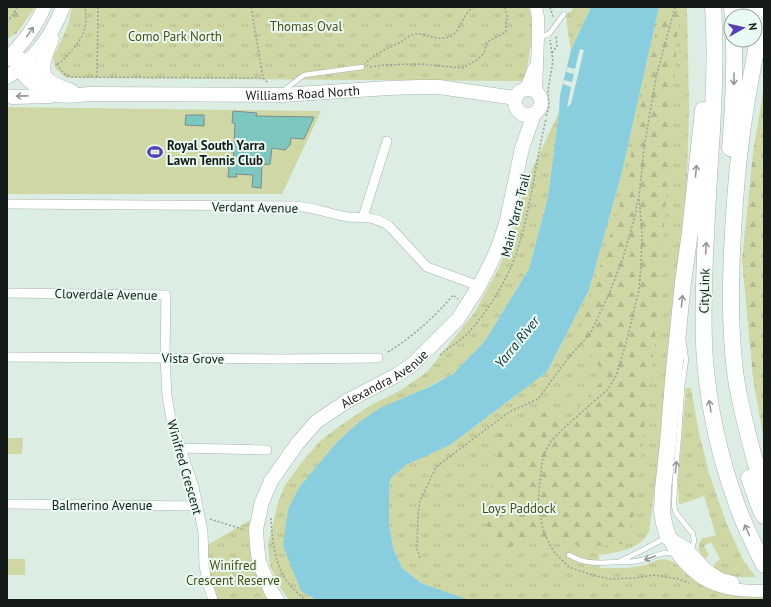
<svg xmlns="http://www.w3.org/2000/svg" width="771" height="607" viewBox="0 0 771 607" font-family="'PT Sans',sans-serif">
  <defs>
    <pattern id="grass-tufts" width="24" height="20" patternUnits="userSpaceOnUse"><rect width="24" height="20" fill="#cfd8a5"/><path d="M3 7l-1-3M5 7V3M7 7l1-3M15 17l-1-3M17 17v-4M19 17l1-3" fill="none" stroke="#b1b98d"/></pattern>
    <pattern id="forest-firs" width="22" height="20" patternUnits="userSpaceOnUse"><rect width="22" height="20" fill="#cfd8a5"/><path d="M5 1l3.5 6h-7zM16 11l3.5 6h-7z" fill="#b1b98d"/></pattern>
  </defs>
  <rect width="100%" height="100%" fill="#dcede4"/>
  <path fill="url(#grass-tufts)" d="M72,7H529C535,32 529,57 525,81L67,78L56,69L54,63L53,56L58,48L68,25Z
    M571,7H591L571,50L567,25L566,14L573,10Z
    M659,7H687L689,108L687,180L662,425L657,471L649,532C641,549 616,553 599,555L600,568H627L646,565L657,560L664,559L674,562L686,573L695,581L704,585L764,597V600H467L421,583L402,568L393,548L389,523V497L390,479L405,465L450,445L547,372L589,290L622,172Z
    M559,112L548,197L529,269L485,341L453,374L358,423L337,442L300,486L301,591L316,600H289L281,589L270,566L268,545L278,502L285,485L301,463L319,442L334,430L369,406L399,391L427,372L474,313L499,268L513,233L526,182Z
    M686,388H691L699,433L709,473L726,522L744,562L756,577C738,578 732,576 715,570L713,569L715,563L720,559L711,542L704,546L709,555L705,559C698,552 697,548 702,538L716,536L704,496L681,504L679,503L678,481Z
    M259,515L256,529L277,600H217L207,582L204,547Z"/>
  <path fill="url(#forest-firs)" d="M7,7H35L17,33L7,39Z
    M661,7H679L670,148L656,330L633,520L624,544L580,547L555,535L498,550L486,523L498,434L548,411L569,419L605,377L579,332L622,198Z
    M764,86V441L753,378L742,261L753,153Z"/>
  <path fill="#cfd8a5" d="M7,107L321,111L282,194H7Z
    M7,438H23L22,454H7Z
    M7,559H25V575H7Z"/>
  <path fill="#89cede" d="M591,7H659L622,172L589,290L547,372L450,445L406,465L390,479L389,497V523L393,548L402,568L421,583L469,600H316L301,591L283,546L288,509L300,486L337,442L358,423L380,408L429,387L453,374L485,341L529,269L548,197L559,112L560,95L571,50Z"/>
  <path fill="#dcede4" d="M580,49L584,50L571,104L567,107L571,87L563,84L564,80L572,82L574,74L566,72L567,67L575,69Z"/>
  <path fill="#7ec6c0" stroke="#7a8c8b" d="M233,111L257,113L256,116L314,117L304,139L291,138L290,145L285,150L272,148L270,164L262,165L261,188L252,187L253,175L236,174L237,177H228L229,166H233L235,123H232Z
    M186,115H204V126L185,125Z"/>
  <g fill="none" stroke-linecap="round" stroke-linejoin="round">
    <defs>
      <path id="lane" d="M540,37L549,34L564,14
        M284,92L288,87L304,75L362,67
        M683,339L686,360L682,387L679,435L675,480L674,506L676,513L693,534L694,541L691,552
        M569,555C589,566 599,562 620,562C628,562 635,562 642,560C653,558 663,550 675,554
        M620,561L639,552L665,538"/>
      <path id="street" d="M7,204L296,206C303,207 311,208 318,210C328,212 338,216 348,217C364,218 375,216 389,226L427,267L479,286
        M363,217L387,141
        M7,293L166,295L165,357L167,396L171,419L194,487L203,532L204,565L207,582L213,600
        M7,357L285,359L378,358
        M181,448L267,450
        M7,504L198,506"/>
      <path id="secondary" d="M536,7L538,17V37L536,92
        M526,89L534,68
        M668,537C679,562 700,583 727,588C739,591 752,591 764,591
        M668,537L685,547L705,568L710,572L721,579L733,582"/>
      <g id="primary">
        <path id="s1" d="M11,54C20,73 36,93 58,95C68,97 78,95 89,94L282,95L389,88L419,87H439L515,98"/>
        <path d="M19,58C25,61 29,65 34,70C46,80 57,87 72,91"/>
        <path d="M7,59C23,43 36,27 44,7"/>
        <path d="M7,77C33,61 52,36 63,7"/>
        <path d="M49,81C37,70 47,51 52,39"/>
        <circle cx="528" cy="102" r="13"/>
        <path d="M7,96L12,97L51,96"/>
        <path id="s2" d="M277,600L271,591L259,562L257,545L256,529L262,502L271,481L297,444L316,422L347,401L395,376L412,365L458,319L479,286L492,261L500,242L507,220L522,148L534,114"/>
      </g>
      <path id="highway" d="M713,7C716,48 714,90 712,131C709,172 707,213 705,255C704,290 702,325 705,360C709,410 720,458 737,505C744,525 754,545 764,565
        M732,7L733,16
        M748,7L751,16
        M764,9C757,46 749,83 744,119C737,163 734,208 732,252C730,297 730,341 737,385C744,421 753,456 764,491
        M730,148C733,112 735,76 734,40
        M749,478L761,511L764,516
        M668,537L664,523L662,512L663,489L668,443L673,381L683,282L690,232L703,110"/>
    </defs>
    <use href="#lane" stroke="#a6b5ae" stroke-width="5.5"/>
    <use href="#street" stroke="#a6b5ae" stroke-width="10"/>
    <use href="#secondary" stroke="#a6b5ae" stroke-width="13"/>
    <use href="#primary" stroke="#a6b5ae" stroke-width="15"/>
    <use href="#highway" stroke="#a6b5ae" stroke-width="17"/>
    <path stroke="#96a49d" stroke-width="1.5" stroke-dasharray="2 2" stroke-linecap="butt" d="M251,7L263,78L266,81L269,83
      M550,7L553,17
      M675,7L656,77L644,148L639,197L642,235L641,265L639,290L626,343L616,376L608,389L565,427L551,441L545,452L542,462L539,492L538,506L543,529L547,539L554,552L569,567L574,569L596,576L612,579L635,578L654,575L678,579L689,583
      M7,22L14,13L17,7
      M552,53L557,46L556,36
      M367,62C376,53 388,48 399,43C404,40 409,35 415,34C427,32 437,43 451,36C458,32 461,23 465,16C467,13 470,10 473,7
      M57,64L64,74L71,77L263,78
      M57,64C64,61 66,56 71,51C84,37 88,27 85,7
      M370,67L384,65L420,64L462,68L477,60L484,53L487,42L506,32V21L508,18L506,12L505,7
      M97,77L98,7
      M546,116L549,107L548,90L553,61L550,40
      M388,352C412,337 435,317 453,295L458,299
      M440,355C449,347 459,342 467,334C486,314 507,281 516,254C531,210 535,164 546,119
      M271,518C272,540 275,567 289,584C294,590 300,595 305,600
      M210,519L245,530
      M420,558L417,549L418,515L420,501L436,467L509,412L538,399L569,357L590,334L608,296L623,258L635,216L638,199"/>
    <use href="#lane" stroke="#fff" stroke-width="4.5"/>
    <use href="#street" stroke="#fff" stroke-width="9"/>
    <use href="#secondary" stroke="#fff" stroke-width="12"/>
    <use href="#primary" stroke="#fff" stroke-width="14"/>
    <use href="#highway" stroke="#fff" stroke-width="16"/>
    <defs>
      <path id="highway-bridge" d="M755,23L764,34"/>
    </defs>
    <use href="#highway-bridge" stroke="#a6b5ae" stroke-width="17" stroke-linecap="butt"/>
    <use href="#highway-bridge" stroke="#fff" stroke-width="16"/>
  </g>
  <defs><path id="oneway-shaft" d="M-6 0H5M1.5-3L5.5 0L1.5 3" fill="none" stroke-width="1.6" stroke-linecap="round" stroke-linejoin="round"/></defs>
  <g stroke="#969897">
    <use href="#oneway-shaft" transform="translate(30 32) rotate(-55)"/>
    <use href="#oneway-shaft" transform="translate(734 79) rotate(91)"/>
    <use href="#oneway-shaft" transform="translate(22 96) rotate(179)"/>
    <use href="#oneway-shaft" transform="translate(696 171) rotate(-85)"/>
    <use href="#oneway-shaft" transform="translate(706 248) rotate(-87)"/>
    <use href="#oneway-shaft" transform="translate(682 301) rotate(-84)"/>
    <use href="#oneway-shaft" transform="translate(710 406) rotate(-99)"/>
    <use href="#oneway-shaft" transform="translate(676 467) rotate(-84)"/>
    <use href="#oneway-shaft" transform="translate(747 530) rotate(-114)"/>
    <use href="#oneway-shaft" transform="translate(650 558) rotate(161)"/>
  </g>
  <defs>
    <symbol id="stadium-bare" viewBox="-9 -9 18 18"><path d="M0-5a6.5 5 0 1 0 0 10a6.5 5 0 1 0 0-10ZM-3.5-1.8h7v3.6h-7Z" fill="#5a40b8" stroke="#e9faf2" stroke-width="2.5" paint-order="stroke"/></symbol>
  </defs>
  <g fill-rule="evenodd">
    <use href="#stadium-bare" x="144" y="141" width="22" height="22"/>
  </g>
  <g text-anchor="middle" stroke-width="4" stroke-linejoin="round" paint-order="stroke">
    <g font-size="13" fill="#495013" stroke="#e9faf2">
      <text x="306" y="31">Thomas Oval</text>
      <text x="175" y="41">Como Park North</text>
      <text x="519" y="513">Loys Paddock</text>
      <text x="233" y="570">Winifred<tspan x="233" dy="15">Crescent Reserve</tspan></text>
    </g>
    <g font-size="13" fill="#151b18" stroke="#e9faf2">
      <text dy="5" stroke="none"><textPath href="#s1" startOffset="310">Williams Road North</textPath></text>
      <text transform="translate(255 207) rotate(1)" y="5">Verdant Avenue</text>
      <text transform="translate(515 215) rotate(-76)" y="5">Main Yarra Trail</text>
      <text transform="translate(704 291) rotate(-89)" y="5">CityLink</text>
      <text transform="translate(106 294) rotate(1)" y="5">Cloverdale Avenue</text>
      <text transform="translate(193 358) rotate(1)" y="5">Vista Grove</text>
      <text dy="5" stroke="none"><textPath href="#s2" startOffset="281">Alexandra Avenue</textPath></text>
      <text transform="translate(185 467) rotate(74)" y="5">Winifred Crescent</text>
      <text x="102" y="510">Balmerino Avenue</text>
    </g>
    <g font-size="13" font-weight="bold" fill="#151b18" stroke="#e9faf2" text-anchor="start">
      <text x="167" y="150">Royal South Yarra<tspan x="167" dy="15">Lawn Tennis Club</tspan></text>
    </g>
    <g font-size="14" font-style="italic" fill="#0f3139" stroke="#e9faf2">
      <text transform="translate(517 342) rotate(-51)" y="5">Yarra River</text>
    </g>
  </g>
  <rect width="771" height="607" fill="none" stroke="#151b18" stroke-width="16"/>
  <g transform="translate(743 28) rotate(82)"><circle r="19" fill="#e9faf2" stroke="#94a19b"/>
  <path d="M0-3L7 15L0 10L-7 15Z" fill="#5a40b8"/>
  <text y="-6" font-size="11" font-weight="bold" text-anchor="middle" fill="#151b18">N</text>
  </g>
</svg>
